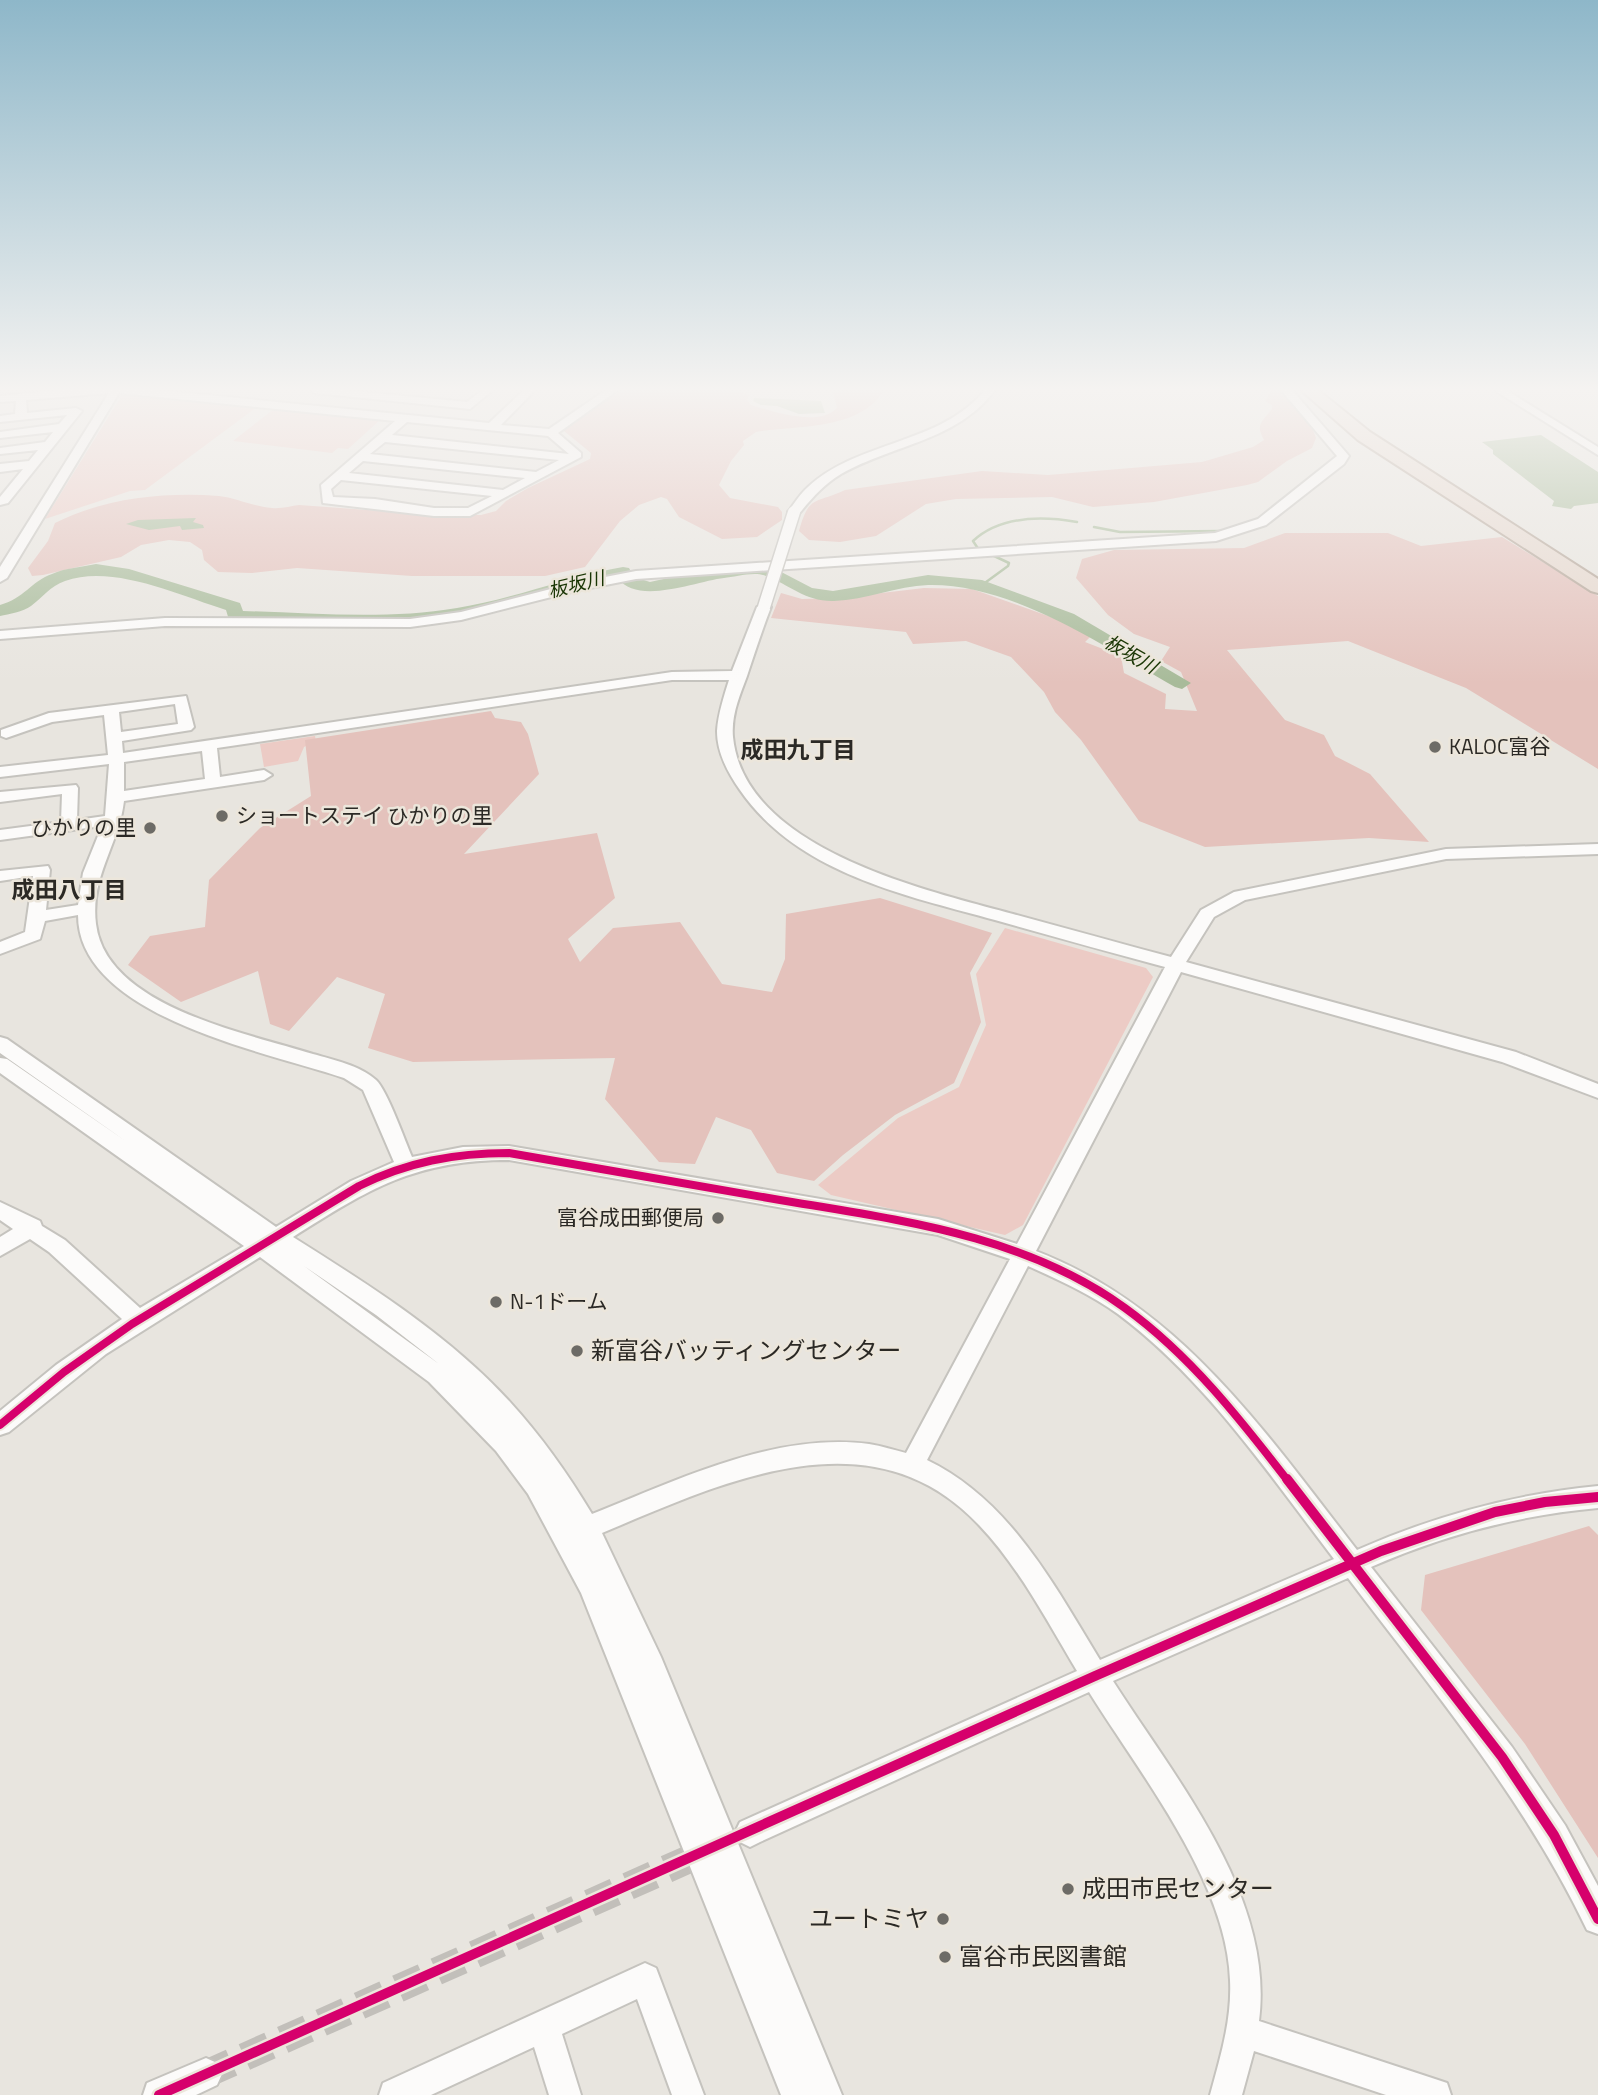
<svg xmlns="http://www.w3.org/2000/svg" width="1598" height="2095" viewBox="0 0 1598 2095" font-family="'Titillium Web','Noto Sans JP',sans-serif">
  <rect width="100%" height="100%" fill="#e8e5df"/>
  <path fill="#eccbc5" d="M128,393L257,407L145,490L130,491L45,519L122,395Z
    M274,409L380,420L348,449L338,448L332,453L233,441Z
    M315,736L316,741L304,747L298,761L264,767L260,744Z
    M1005,928L1146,968L1153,977L1023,1225L1005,1235L831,1195L818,1185L898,1118L959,1087L986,1025L976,974Z"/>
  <path fill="#e4c2bc" d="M629,390H721L749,394L747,400L751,405C774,412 819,427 837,408L833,392L842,390H884C860,431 796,425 756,432L743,441L744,445L731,461L719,485L730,498L778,507L782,512V520L757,537L722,539L679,517L667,499L661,497L639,505L620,521L585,567L545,576H412L297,568L252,573L218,572L204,560L202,550L190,542L169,540L141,545L121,557L43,575L32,576L28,568L48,541L55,523C104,498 165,492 219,496C237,498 254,507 272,508C281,509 291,506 299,505L423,514L481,515L496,511L506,501L528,488L590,459L591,453L564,431V428L606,397Z
    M1272,390H1281L1313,430L1316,438L1312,448L1287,461L1258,482L1247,485L1154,502L1093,507L1052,497L956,499L926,504L876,536L840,542L809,540L799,531C809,494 816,504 845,490L982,471L1048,475L1202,462L1253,447L1264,440C1255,424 1262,422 1272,409V405L1265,401Z
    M1285,533H1388L1421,546L1502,537L1598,596V769L1466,688L1348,641L1227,650L1285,720L1324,735L1335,756L1370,774L1429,842L1369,838L1205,847L1139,821L1081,740L1055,712L1044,692L1011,657L966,641L913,644L906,632L771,618L781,593L802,599L839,598L924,588L972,589L1065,622L1091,636L1085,642L1121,656L1124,673L1166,694L1165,709L1197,711L1181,672L1161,661L1170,647L1134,634L1108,615L1076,578L1082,559L1114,550L1244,548Z
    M491,711L495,718L521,722L528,734L539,774L464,854L597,833L615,898L568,939L580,962L613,928L680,922L722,984L772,992L785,959L786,914L880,898L992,933L970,973L981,1022L954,1083L895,1115L843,1155L814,1181L777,1173L751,1130L716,1117L695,1164L659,1162L605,1099L615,1058L413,1062L368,1048L385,994L337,977L289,1031L270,1024L258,971L181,1002L128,965L150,936L205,927L209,880L260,828L311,796L305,740Z
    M1589,1526L1598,1535V1858L1525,1744L1421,1610L1425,1575Z"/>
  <path fill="#a8bb9a" d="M754,398L821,401L825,413L799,414L777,406L761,405L753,401Z
    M1541,435L1598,472V503L1574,506L1571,509L1552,506L1554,501L1493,454V450L1482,442Z
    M196,518L193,522L203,525L204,528L182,530L180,526L149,530L126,524L138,520Z"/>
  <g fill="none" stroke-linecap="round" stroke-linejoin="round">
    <path stroke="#a8bb9a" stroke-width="2.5" d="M1094,527L1120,532L1222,531
      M979,550L973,541C1000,516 1042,516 1077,522
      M982,585L1008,566L1009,563L992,555"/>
    <path fill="#a8bb9a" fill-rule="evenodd" d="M96,564L129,569L240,603L243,611C314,613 386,620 457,608C513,599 567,577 623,567L629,568L634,577L650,582L704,570L766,564L812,588L833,591L928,575L982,580L1074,614L1191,683L1182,689L1175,687C1105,647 1012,583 928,585C897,586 866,600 834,601C806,602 790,585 766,576C755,571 735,577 724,578C697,581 637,606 618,578L479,614L431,622L375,625L235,621L229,620L226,610C178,595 113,564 65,581C50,586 42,598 31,606C23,612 9,614 0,616V605C25,598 30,582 52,574C65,568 82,567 96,564Z"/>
    <path stroke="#c2bfba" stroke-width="28" stroke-dasharray="28 14" stroke-linecap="butt" d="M206,2074L750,1832"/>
    <defs>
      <path id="minor" d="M58,390H157L489,423L524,390H535L501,425L549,429L606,390H618L558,433L581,453V457L470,516H434L323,503L321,485L395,421L119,393L7,578L0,582V567L109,393L26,400L27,413L76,408L82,411L8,503L0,505V497L23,469L0,472V464L29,461L38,450L0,454V448L45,442L53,432L0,438V432L59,424L67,415L0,422V416L15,414L16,401L0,402V396ZM407,422L548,436L569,454L392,435ZM385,442L559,460L536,472L370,454ZM363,461L525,478L503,490L349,473ZM341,480L492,496L468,508H434L375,499L333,497L331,489Z
        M310,390H343L467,402L482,390H493L470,409L315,393Z
        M985,390H995C957,441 894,444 841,474C823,485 811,499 798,515H790L788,512C794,504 800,494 808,487C859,440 940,445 985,390Z
        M1281,390H1292L1349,456L1344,464L1266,525L1216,541L636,579L575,591L461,620L410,627L165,626L0,639V631L165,618L410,619L461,612L574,583L636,571L1215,533L1258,519L1337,456Z
        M1494,390H1506L1598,447V455Z
        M764,603L771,607C762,630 754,655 747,676C740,695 731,715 733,737C744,849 925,890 1013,914C1065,928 1118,943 1171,957L1201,910L1234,892L1446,849L1598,844V854L1446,859L1245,900L1214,917L1186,962L1516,1052L1598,1084V1098L1502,1062L1181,972L1036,1251C1181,1307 1265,1432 1357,1550C1434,1516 1514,1494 1598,1486V1508C1519,1515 1444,1535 1371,1567L1512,1747L1565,1825L1598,1886V1934L1587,1930C1525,1800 1434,1692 1348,1578L1113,1681C1176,1780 1275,1897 1259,2021L1435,2079L1447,2083L1451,2095H1386L1254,2051L1242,2095H1210C1220,2058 1232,2020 1230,1980C1227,1882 1140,1774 1089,1692L760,1842L750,1847L740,1842L735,1832L740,1822L1077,1671C1047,1621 1019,1567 979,1525C871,1410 722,1483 602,1533L661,1657L842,2095H781L581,1593L528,1494L496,1451L429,1382L260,1257L106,1354L9,1432L0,1435V1411L56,1365L122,1319L49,1252L30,1239L0,1256V1237L13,1229L0,1220V1202L40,1221L42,1226L65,1240L140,1308L244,1246L0,1073V1058L7,1059L127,1142L0,1053V1037L7,1039L276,1227L351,1181L394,1162L363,1090L344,1078C268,1052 78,1017 78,915L45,921L40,939L0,954V942L25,932L33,876L0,881V871L48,866L50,870L46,910L78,905L83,873L102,826L0,840V830L61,822L62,794L0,802V792L76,785L78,788L77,820L105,816L109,764L0,777V767L108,755L104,715L52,722L6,738L1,736V730L49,713L186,696L194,727L191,730L122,741L123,753L672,672L732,671L757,607ZM672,680H729C724,696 718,714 717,731C717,753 728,773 740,790C797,873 904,895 995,920C1052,936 1109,952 1165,967L1017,1244L938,1219L509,1146L463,1147L412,1157C405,1141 387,1090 376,1080C359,1065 334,1060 313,1054C247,1033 106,1007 96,924C90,876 119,845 124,801L264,780L272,775L264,770L220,777L217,748ZM175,704L178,724L121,732L119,712ZM202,751L205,779L124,791V762ZM509,1160L938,1235L1010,1259L906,1453C894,1450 882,1446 869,1444C774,1432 678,1480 592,1514C568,1474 542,1437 510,1402C449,1335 369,1285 293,1237C369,1189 415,1160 509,1160ZM304,1266L376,1315L439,1364ZM1028,1266C1059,1280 1090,1294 1118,1314C1205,1379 1269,1474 1334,1559L1100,1660C1054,1585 1010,1500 927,1460Z
        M645,1963L656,1968L704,2095H672L637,1999L562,2034L581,2095H549L534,2047L431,2095H379L383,2083Z
        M206,2058L217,2063L222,2074L217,2085L196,2095H143L147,2083Z"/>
      <path id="highway" d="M1301,390H1318L1370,432L1598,579V593L1591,591L1358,440Z"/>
    </defs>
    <use href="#minor" stroke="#c5c3be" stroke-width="4"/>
    <use href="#highway" stroke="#b5a699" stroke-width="4"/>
    <use href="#minor" fill="#fcfbfa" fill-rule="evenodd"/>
    <use href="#highway" fill="#e6d8ce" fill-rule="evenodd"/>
    <defs>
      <path id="minor-bridge" d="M764,607L794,512"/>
    </defs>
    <use href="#minor-bridge" stroke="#c5c3be" stroke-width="15" stroke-linecap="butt"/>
    <use href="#minor-bridge" stroke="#fcfbfa" stroke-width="12"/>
    <defs>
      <path id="cycleway-far1" d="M0,1425L64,1372L132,1324L359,1186C407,1162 455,1153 509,1153C599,1169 690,1184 780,1200C899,1220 1025,1235 1125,1308C1190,1355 1240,1419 1288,1481"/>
      <path id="cycleway" d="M1287,1479L1502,1757L1554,1835L1598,1919
        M159,2095L1095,1676L1381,1551L1495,1512L1545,1502L1598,1497"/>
    </defs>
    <use href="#cycleway-far1" stroke="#ece6db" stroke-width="12"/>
    <use href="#cycleway" stroke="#ece6db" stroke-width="15"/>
    <use href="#cycleway-far1" stroke="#d6006c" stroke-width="8"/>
    <use href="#cycleway" stroke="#d6006c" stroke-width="10"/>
  </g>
  <linearGradient id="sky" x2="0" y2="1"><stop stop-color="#8eb7c9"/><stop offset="0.57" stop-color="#f5f3f1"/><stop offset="1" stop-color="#f5f3f1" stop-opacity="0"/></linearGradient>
  <rect width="1598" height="683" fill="url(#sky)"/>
  <g fill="#6d6b66" stroke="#ece6db" stroke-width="2.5">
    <circle cx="1435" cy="747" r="7"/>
    <circle cx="222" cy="816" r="7"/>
    <circle cx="150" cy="828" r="7"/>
    <circle cx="718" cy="1218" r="7"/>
    <circle cx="496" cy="1302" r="7"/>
    <circle cx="577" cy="1351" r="7"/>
    <circle cx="1068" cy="1889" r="7"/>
    <circle cx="943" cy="1919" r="7"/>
    <circle cx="945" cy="1957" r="7"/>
  </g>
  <g text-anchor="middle" stroke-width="5" stroke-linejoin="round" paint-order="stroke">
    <g font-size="19" font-style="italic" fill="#193504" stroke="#ece6db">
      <text transform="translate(576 584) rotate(-14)" y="7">板坂川</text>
      <text transform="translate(1131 654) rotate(30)" y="7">板坂川</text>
    </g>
    <g font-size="21" fill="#2b2925" stroke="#ece6db" text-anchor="start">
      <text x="1449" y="754">KALOC富谷</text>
      <text x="236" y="823">ショートステイ ひかりの里</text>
      <text x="136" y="835" text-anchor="end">ひかりの里</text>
      <text x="704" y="1225" text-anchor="end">富谷成田郵便局</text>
      <text x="510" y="1309">N-1ドーム</text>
    </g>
    <g font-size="23" font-weight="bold" fill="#2b2925" stroke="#ece6db">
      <text x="798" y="758">成田九丁目</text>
      <text x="69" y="898">成田八丁目</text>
    </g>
    <g font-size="24" fill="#2b2925" stroke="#ece6db" text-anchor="start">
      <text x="591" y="1359">新富谷バッティングセンター</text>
      <text x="1082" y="1897">成田市民センター</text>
      <text x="929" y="1927" text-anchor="end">ユートミヤ</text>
      <text x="959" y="1965">富谷市民図書館</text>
    </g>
  </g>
</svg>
